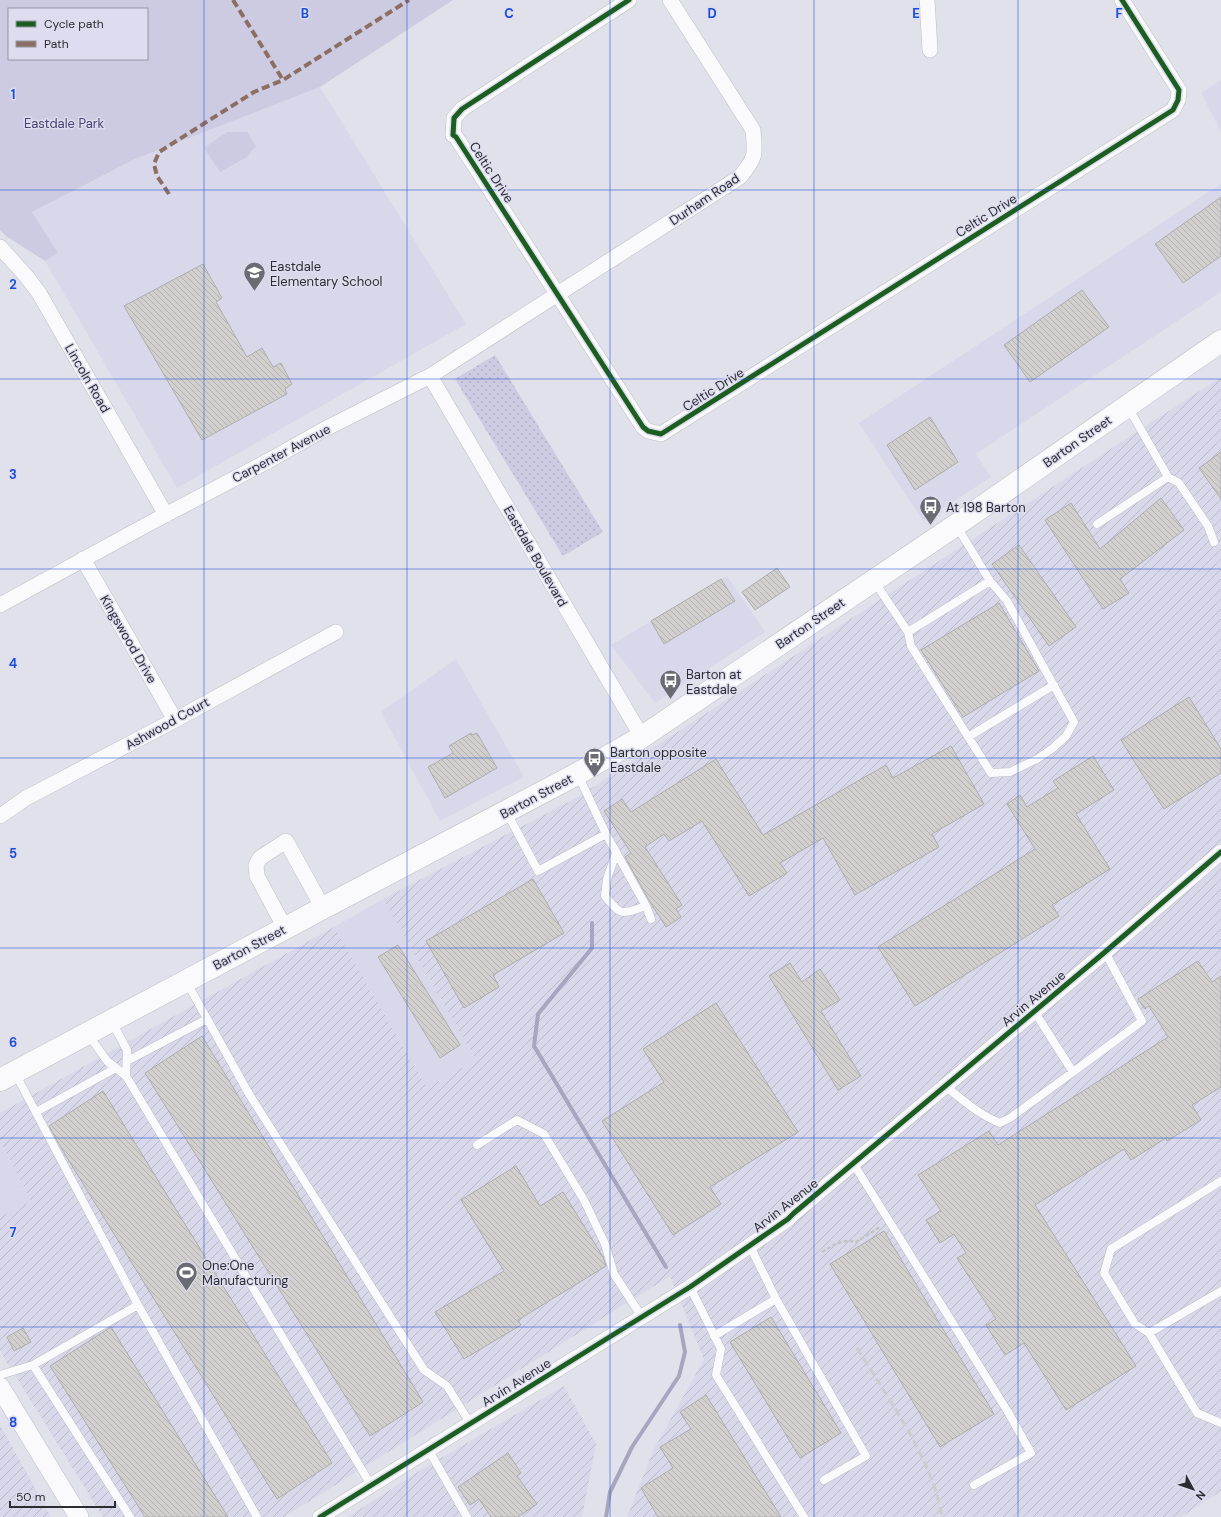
<svg xmlns="http://www.w3.org/2000/svg" width="1221" height="1517" viewBox="0 0 1221 1517" font-family="'DM Sans',sans-serif">
  <defs>
    <pattern id="industrial-furrows" width="10" height="10" patternUnits="userSpaceOnUse"><rect width="10" height="10" fill="#d8d8ea"/><path d="M-1 1l2-2M0 10L10 0M9 11l2-2" fill="none" stroke="#babac9"/></pattern>
    <pattern id="grass-dots" width="8" height="8" patternUnits="userSpaceOnUse"><rect width="8" height="8" fill="#cccbe2"/><path d="M2 2h.1M6 6h.1" fill="none" stroke="#afaec2" stroke-width="1.8" stroke-linecap="round"/></pattern>
    <pattern id="building-back-hatch" width="6" height="6" patternUnits="userSpaceOnUse"><rect width="6" height="6" fill="#d2d0ce"/><path d="M-1 5l2 2M0 0l6 6M5-1l2 2" fill="none" stroke="#b4b3b1"/></pattern>
  </defs>
  <rect width="100%" height="100%" fill="#e1e1eb"/>
  <path fill="#d8d8ea" d="M1221,80V132L1201,93Z
    M320,87L466,324L177,488L45,261L58,253L32,212L135,159Z
    M1221,184V292L976,454L991,477L923,521L859,423Z
    M727,576L765,632L655,703L611,645Z
    M456,659L524,777L440,821L381,712Z
    M383,899L476,1060L427,1088L334,927Z
    M0,1141L31,1201L0,1217Z"/>
  <path fill="url(#industrial-furrows)" d="M1221,377V1491L1181,1517H627L653,1451L704,1359L670,1276L284,1517H103L0,1351V1217L31,1201L0,1141V1113L334,927L427,1088L476,1060L383,899L578,797Z
    M564,1386L596,1444L582,1517H348L424,1468Z
    M0,1425L51,1517H0Z"/>
  <path fill="url(#grass-dots)" d="M495,355L603,532L563,556L455,379Z"/>
  <path fill="#cccbe2" fill-rule="evenodd" d="M0,0H453L320,87L135,159L32,212L58,253L45,261L6,236L0,230ZM9,9H147V59H9Z
    M227,132H247L256,146L247,157L220,172L204,148Z"/>
  <g fill="none" stroke-linecap="round" stroke-linejoin="round">
    <path stroke="#a7a6c0" stroke-width="4" d="M592,923V948L538,1014L534,1046L666,1267
      M606,1517L610,1492L632,1447L679,1376L685,1352L680,1325"/>
  </g>
  <path fill="url(#building-back-hatch)" stroke="#aeadae" d="M1221,197V256L1183,283L1155,244Z
    M203,264L222,298L216,302L247,357L262,348L273,367L281,363L292,384L285,389L287,394L202,440L124,306Z
    M1082,290L1109,327L1030,382L1004,345Z
    M930,417L958,462L915,490L887,445Z
    M1221,452V499L1199,468Z
    M1161,498L1184,530L1120,579L1129,593L1103,609L1045,520L1071,503L1100,549Z
    M1019,545L1076,627L1049,646L992,564Z
    M777,568L790,587L755,610L742,592Z
    M721,579L735,601L664,644L651,621Z
    M999,603L1039,671L963,717L921,650Z
    M1189,697L1221,749V773L1164,809L1121,740Z
    M471,733L472,735L477,733L497,768L445,798L428,767L453,753L449,746Z
    M951,746L984,804L932,834L939,847L855,895L823,838L780,863L787,873L749,896L702,821L669,841L664,834L645,847L682,905L676,909L681,917L666,927L650,902L625,857L631,853L604,811L622,799L631,812L716,759L763,835L886,765L893,778Z
    M1093,756L1114,790L1076,814L1110,869L1052,905L1059,916L915,1006L878,947L1035,849L1007,804L1020,795L1027,807L1058,788L1053,781Z
    M533,879L564,933L493,975L499,987L464,1008L426,941Z
    M398,945L460,1045L440,1058L378,957Z
    M1198,961L1212,982L1221,976V1087L1192,1105L1201,1120L1167,1141L1166,1138L1131,1160L1124,1149L1035,1205L1136,1366L1066,1410L1024,1343L1005,1355L986,1325L996,1319L957,1258L966,1253L954,1234L940,1243L926,1220L941,1211L918,1175L989,1131L998,1145L1168,1037L1149,1006L1145,1009L1138,999Z
    M790,963L802,982L820,969L840,1000L821,1011L861,1076L838,1090L769,976Z
    M716,1003L798,1132L710,1187L721,1204L673,1235L602,1121L664,1082L643,1049Z
    M202,1036L423,1402L370,1436L145,1073Z
    M103,1091L332,1463L277,1499L63,1151L49,1126Z
    M516,1166L540,1206L563,1192L603,1257L606,1266L518,1320L521,1325L464,1359L435,1312L504,1271L461,1200Z
    M884,1231L994,1414L940,1447L830,1264Z
    M771,1317L841,1433L800,1458L730,1342Z
    M111,1327L228,1517H145L50,1366Z
    M23,1328L31,1342L14,1351L7,1337Z
    M706,1395L781,1517H658L641,1488L673,1468L660,1447L691,1429L680,1412Z
    M508,1453L521,1473L517,1476L537,1504L518,1517H491L479,1499L470,1505L458,1487Z"/>
  <g fill="none" stroke-linecap="round" stroke-linejoin="round">
    <defs>
      <path id="service" d="M1168,477L1179,483L1208,526L1214,542
        M1097,524L1168,477L1128,407
        M874,581L908,632L990,581L956,525
        M908,632L911,646L991,773L1010,772L1037,759L1053,748L1066,736L1074,722L1007,601L990,581
        M968,737L1054,685
        M578,775L606,834L646,906L651,919
        M507,813L538,871L606,834
        M616,853L607,879L605,896C622,917 621,914 646,906
        M186,981L249,1094L424,1370L447,1386L470,1423
        M1034,1011L1073,1072L1142,1021L1105,952
        M112,1022L127,1050L126,1076
        M88,1034L107,1061L126,1076L371,1485
        M127,1061L207,1019
        M15,1073L138,1305
        M945,1086C962,1099 979,1115 1000,1123L1010,1118L1073,1072
        M36,1112L116,1068
        M477,1145L517,1120L544,1134L584,1200L605,1244L614,1274L642,1317
        M853,1163L1008,1412L1031,1453L974,1485
        M690,1287L721,1349L716,1375L804,1517
        M1221,1291L1149,1333L1197,1413L1221,1423
        M776,1299L866,1456L824,1480
        M1149,1333L1135,1324L1104,1273L1111,1249L1221,1181
        M714,1336L776,1299L750,1246
        M33,1365L138,1305L257,1517
        M0,1375L33,1365L130,1517
        M428,1449L467,1517"/>
      <path id="minor" d="M629,0L462,109L454,118L453,135L456,137L643,427L648,431L661,434L1173,110L1178,100L1179,90L1122,0
        M927,0L930,50
        M0,247L27,277L39,293L166,515
        M430,376L642,737
        M83,559L175,720
        M0,605L150,523L268,461L323,430L430,376L740,177C757,156 755,155 753,130L670,0
        M0,816L26,798L175,720L336,632
        M285,928L257,876L256,865L260,858L286,841L323,908
        M320,1517L690,1287L788,1219L794,1213L1105,952L1221,852"/>
      <path id="tertiary" d="M0,1387L79,1517"/>
      <path id="secondary" d="M0,1080L323,908L577,774L642,737L956,525L1221,341"/>
    </defs>
    <use href="#service" stroke="#bdbdc5" stroke-width="9"/>
    <use href="#minor" stroke="#bdbdc5" stroke-width="16"/>
    <use href="#tertiary" stroke="#bdbdc5" stroke-width="20"/>
    <use href="#secondary" stroke="#bdbdc5" stroke-width="23"/>
    <path stroke="#c4c4c7" stroke-width="2.5" stroke-dasharray="4 2" stroke-linecap="butt" d="M822,1252C833,1246 843,1238 856,1242L880,1227"/>
    <use href="#service" stroke="#fafafc" stroke-width="8"/>
    <use href="#minor" stroke="#fafafc" stroke-width="15"/>
    <use href="#tertiary" stroke="#fafafc" stroke-width="19"/>
    <use href="#secondary" stroke="#fafafc" stroke-width="22"/>
    <path stroke="#cdcdcf" stroke-width="3" stroke-dasharray="8 4" stroke-linecap="butt" d="M857,1348C888,1399 932,1457 942,1517"/>
    <path stroke="#8d6e63" stroke-width="4" stroke-dasharray="8 4" stroke-linecap="butt" d="M233,0L283,80
      M169,194L157,176L154,164L159,152L254,92L283,80L409,0"/>
    <defs>
      <path id="cycleway" d="M629,0L462,109L454,118L453,135L456,137L643,427L648,431L661,434L1173,110L1178,100L1179,90L1122,0
        M320,1517L690,1287L788,1219L794,1213L1105,952L1221,852"/>
    </defs>
    <use href="#cycleway" stroke="#ddddef" stroke-width="8"/>
    <use href="#cycleway" stroke="#1b5e20" stroke-width="5"/>
  </g>
  <path fill="none" stroke="#1d4ed8" stroke-width="1" stroke-opacity="0.55" d="M204,0V1517M407,0V1517M610,0V1517M814,0V1517M1018,0V1517M0,190H1221M0,379H1221M0,569H1221M0,758H1221M0,948H1221M0,1138H1221M0,1327H1221"/>
  <defs>
    <symbol id="school-pin" viewBox="-11 -11 22 30"><path d="M0 17L-7.5 6A9.5 9.5 0 1 1 7.5 6Z" fill="#6b6b73" stroke="#ddddef"/><path d="M0-5L7-2L0 1L-7-2ZM-4 1L0 2.5L4 1V4Q0 6-4 4Z" fill="#fff"/></symbol>
    <symbol id="bus-pin" viewBox="-11 -11 22 30"><path d="M0 17L-7.5 6A9.5 9.5 0 1 1 7.5 6Z" fill="#6b6b73" stroke="#ddddef"/><path d="M-5-6H5V4H4V6H2V4H-2V6H-4V4H-5ZM-3.5-4V0h7V-4ZM-3.5 1.2v1.5H-2V1.2ZM2 1.2v1.5H3.5V1.2Z" fill="#fff"/></symbol>
    <symbol id="stadium-pin" viewBox="-11 -11 22 30"><path d="M0 17L-7.5 6A9.5 9.5 0 1 1 7.5 6Z" fill="#6b6b73" stroke="#ddddef"/><path d="M0-5a6.5 5 0 1 0 0 10a6.5 5 0 1 0 0-10ZM-3.5-1.8h7v3.6h-7Z" fill="#fff"/></symbol>
  </defs>
  <g fill-rule="evenodd">
    <use href="#school-pin" x="242" y="260" width="25" height="34"/>
    <use href="#bus-pin" x="918" y="494" width="25" height="34"/>
    <use href="#bus-pin" x="658" y="668" width="25" height="34"/>
    <use href="#bus-pin" x="582" y="746" width="25" height="34"/>
    <use href="#stadium-pin" x="174" y="1260" width="25" height="34"/>
  </g>
  <g text-anchor="middle" stroke-width="3" stroke-linejoin="round" paint-order="stroke">
    <g font-size="13" fill="#484373" stroke="#ddddef">
      <text x="64" y="128">Eastdale Park</text>
    </g>
    <g font-size="13" fill="#2c2c33" stroke="#ddddef">
      <text transform="translate(492 172) rotate(57)" y="5">Celtic Drive</text>
      <text transform="translate(704 199) rotate(-34)" y="5">Durham Road</text>
      <text transform="translate(986 215) rotate(-32)" y="5">Celtic Drive</text>
      <text transform="translate(88 378) rotate(60)" y="5">Lincoln Road</text>
      <text transform="translate(713 389) rotate(-32)" y="5">Celtic Drive</text>
      <text transform="translate(1077 441) rotate(-35)" y="5">Barton Street</text>
      <text transform="translate(281 453) rotate(-28)" y="5">Carpenter Avenue</text>
      <text transform="translate(536 556) rotate(60)" y="5">Eastdale Boulevard</text>
      <text transform="translate(810 623) rotate(-34)" y="5">Barton Street</text>
      <text transform="translate(129 639) rotate(60)" y="5">Kingswood Drive</text>
      <text transform="translate(167 723) rotate(-29)" y="5">Ashwood Court</text>
      <text transform="translate(536 796) rotate(-28)" y="5">Barton Street</text>
      <text transform="translate(249 947) rotate(-28)" y="5">Barton Street</text>
      <text transform="translate(1033 998) rotate(-40)" y="5">Arvin Avenue</text>
      <text transform="translate(785 1205) rotate(-38)" y="5">Arvin Avenue</text>
      <text transform="translate(516 1382) rotate(-32)" y="5">Arvin Avenue</text>
    </g>
    <g font-size="13" fill="#2c2c33" stroke="#ddddef" text-anchor="start">
      <text x="270" y="271">Eastdale<tspan x="270" dy="15">Elementary School</tspan></text>
      <text x="946" y="512">At 198 Barton</text>
      <text x="686" y="679">Barton at<tspan x="686" dy="15">Eastdale</tspan></text>
      <text x="610" y="757">Barton opposite<tspan x="610" dy="15">Eastdale</tspan></text>
      <text x="202" y="1270">One:One<tspan x="202" dy="15">Manufacturing</tspan></text>
    </g>
  </g>
  <g font-size="13" text-anchor="middle" font-weight="bold" fill="#1d4ed8" stroke="#ddddef" stroke-width="3" stroke-linejoin="round" paint-order="stroke">
    <text x="305" y="18">B</text>
    <text x="509" y="18">C</text>
    <text x="712" y="18">D</text>
    <text x="916" y="18">E</text>
    <text x="1119" y="18">F</text>
    <text x="13" y="99">1</text>
    <text x="13" y="289">2</text>
    <text x="13" y="479">3</text>
    <text x="13" y="668">4</text>
    <text x="13" y="858">5</text>
    <text x="13" y="1047">6</text>
    <text x="13" y="1237">7</text>
    <text x="13" y="1427">8</text>
  </g>
  <rect x="8" y="8" width="140" height="52" fill="#ddddef" stroke="#9696a4"/>
  <rect x="16" y="21" width="20" height="6" fill="#1b5e20" stroke="#9696a4"/>
  <text x="44" y="28" font-size="12" fill="#2c2c33">Cycle path</text>
  <rect x="16" y="41" width="20" height="6" fill="#8d6e63" stroke="#9696a4"/>
  <text x="44" y="48" font-size="12" fill="#2c2c33">Path</text>
  <g transform="translate(1193 1489) rotate(130)" stroke="#ddddef" stroke-width="3" paint-order="stroke">
  <path d="M0-3L7 15L0 10L-7 15Z" fill="#2c2c33"/>
  <text y="-6" font-size="11" font-weight="bold" text-anchor="middle" fill="#2c2c33">N</text>
  </g>
  <path d="M10 1501v6h105v-6" fill="none" stroke="#2c2c33" stroke-width="2"/>
  <text x="16" y="1501" font-size="12" fill="#2c2c33" stroke="#ddddef" stroke-width="3" paint-order="stroke">50 m</text>
</svg>
